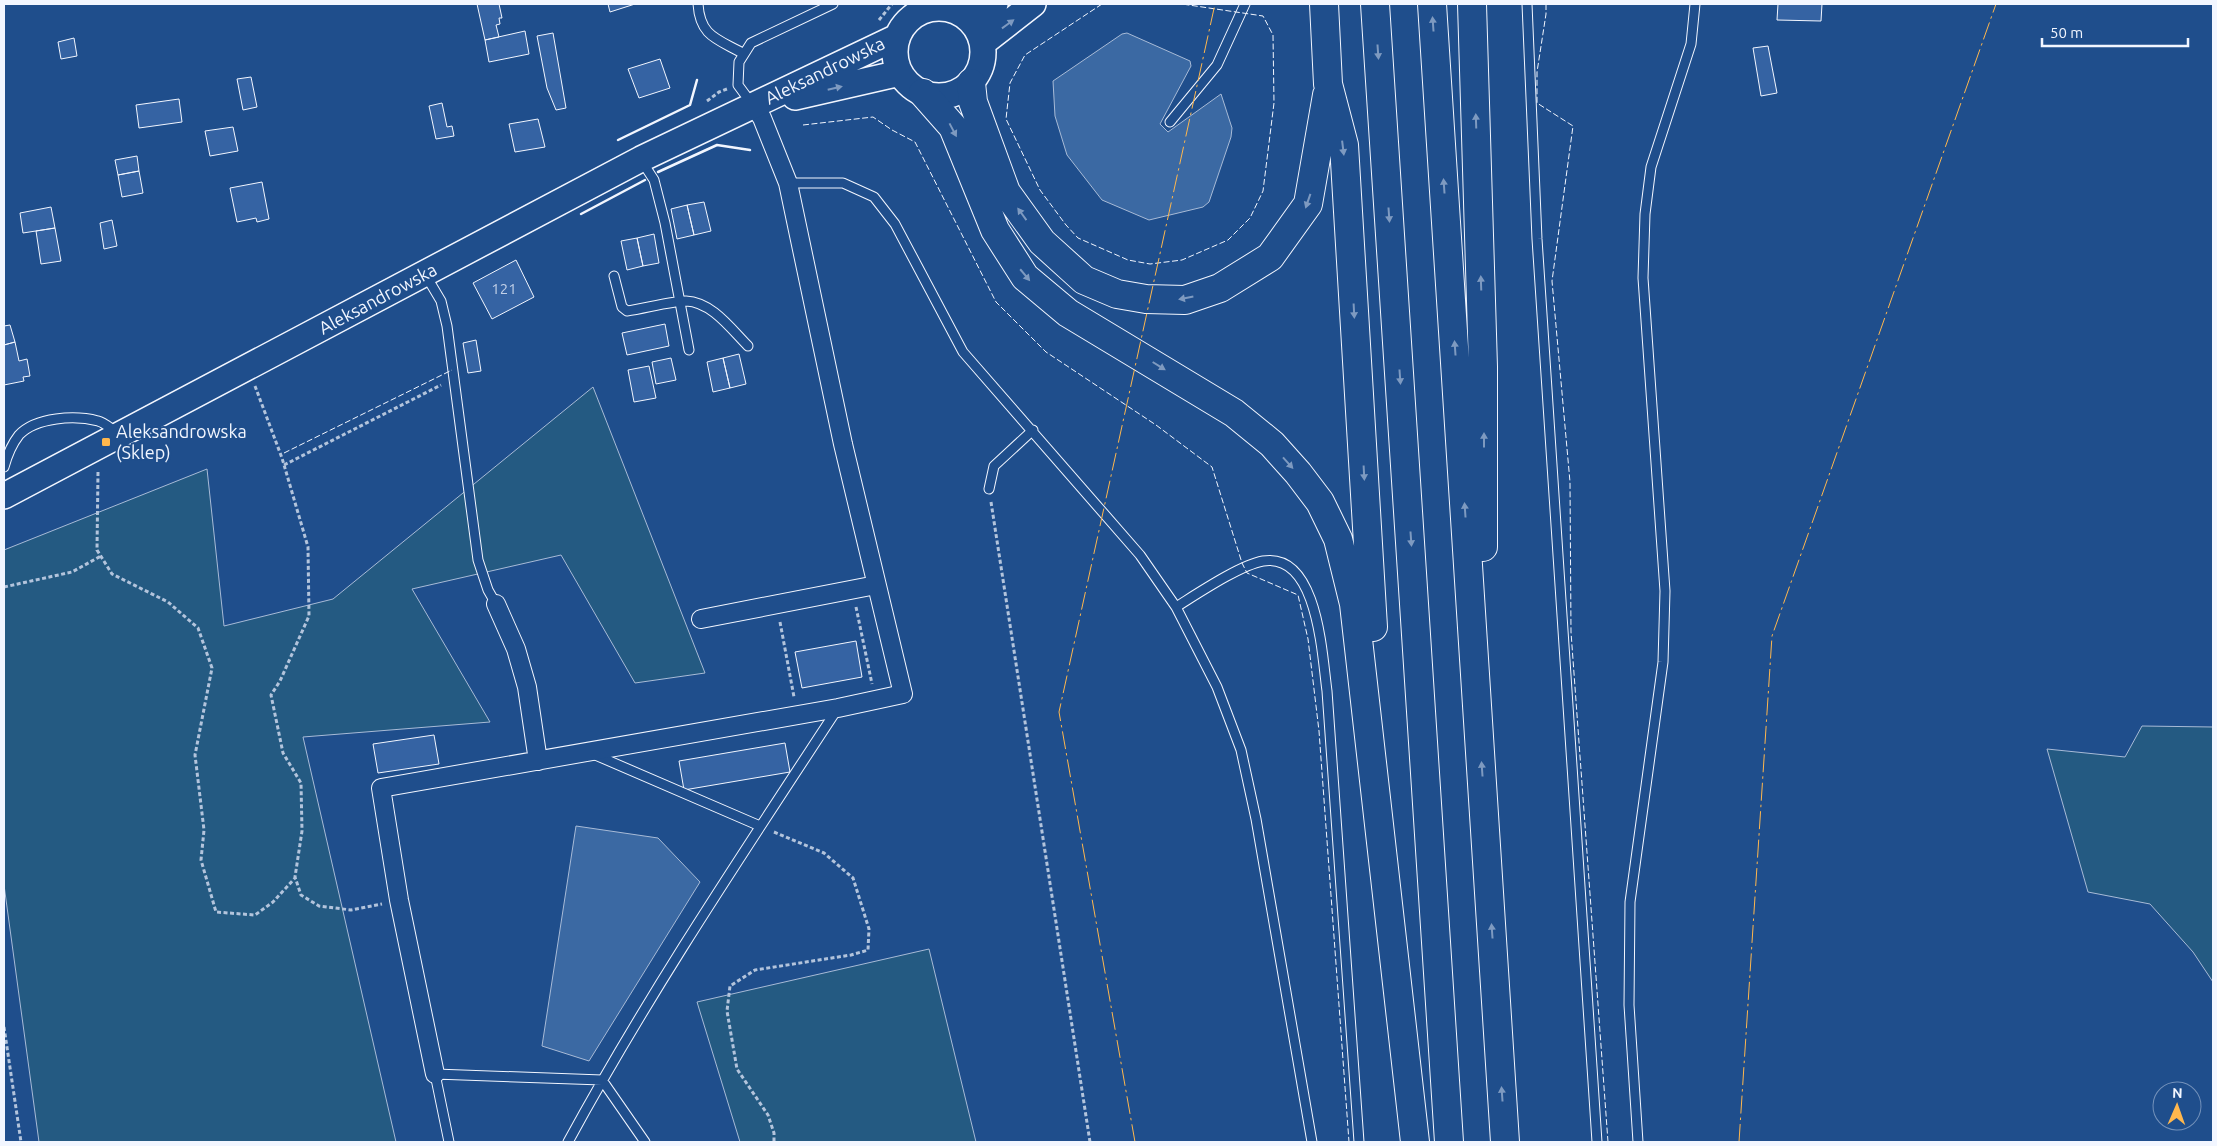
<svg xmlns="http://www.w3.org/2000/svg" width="2217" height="1146" viewBox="0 0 2217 1146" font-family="Ubuntu,sans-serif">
  <rect width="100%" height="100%" fill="#1f4e8c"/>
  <path fill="#245a82" stroke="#a8bbd7" d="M593,387L705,673L635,683L561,555L412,589L490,722L303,737L396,1142H39L4,885V550L207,469L224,626L333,599Z
    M2142,726L2213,727V982L2193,952L2150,904L2088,892L2047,749L2125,757Z
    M929,949L976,1142H740L697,1002Z"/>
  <path fill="#3b69a3" stroke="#a8bbd7" d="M1127,33L1190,61L1191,66L1160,124L1168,132L1221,94L1232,128L1231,137L1209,202L1203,207L1149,220L1102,200L1067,155L1055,116L1053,81L1122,34Z
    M576,826L658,838L700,882L589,1061L542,1046Z"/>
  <path fill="#3563a3" stroke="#f2f6ff" d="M477,4H499L502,18H499L500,24L496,25L499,37L485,40Z
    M608,4H635L610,12Z
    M1778,4H1822L1821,21L1777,20Z
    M525,31L529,54L489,62L485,40Z
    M553,33L566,108L556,110L547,88L537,36Z
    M74,38L77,56L61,59L58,42Z
    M1768,46L1777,93L1761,96L1753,48Z
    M660,59L670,88L639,98L628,69Z
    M251,77L257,107L243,110L237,79Z
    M179,99L182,122L139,128L136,105Z
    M442,103L447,127L452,126L454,136L436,139L429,106Z
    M538,119L545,147L515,152L509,124Z
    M233,127L238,151L210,156L205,131Z
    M137,156L139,171L118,175L115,160Z
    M139,171L143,193L122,197L118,175Z
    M262,182L269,219L257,222L256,218L237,222L230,188Z
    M704,202L711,231L694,235L687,205Z
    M687,205L694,235L677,239L671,209Z
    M51,207L55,228L23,233L20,213Z
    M112,220L117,246L104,249L100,223Z
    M55,228L61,261L41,264L36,231Z
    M654,234L659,263L643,266L637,238Z
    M637,238L643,266L627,270L621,241Z
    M516,260L534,297L492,319L473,283Z
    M665,324L669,346L627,355L622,333Z
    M10,325L15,342L4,345V326Z
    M476,340L481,371L468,373L463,343Z
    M15,342L19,361L27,359L30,376L23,377L24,381L4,385V345Z
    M739,354L746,384L730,388L723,358Z
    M671,358L676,380L656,384L652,362Z
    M723,358L730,388L713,392L707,362Z
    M649,366L656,398L634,402L628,370Z
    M856,641L862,677L802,688L795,652Z
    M434,735L439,764L378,773L373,744Z
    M785,743L790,772L684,790L679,761Z"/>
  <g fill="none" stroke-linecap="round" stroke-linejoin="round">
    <defs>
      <path id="lane" d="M698,4C700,37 718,39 744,54
        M1527,4L1537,239L1597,1142
        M752,104L738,85L739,62L751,43L833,4
        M1170,122L1217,65L1245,4
        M641,160L654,180L665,223L689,350
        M788,183H843L874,197L895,224L963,352L1140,555L1176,607L1217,687L1241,750L1256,819L1312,1142
        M425,274L441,301L447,326L478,560L488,590L496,604
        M614,276L622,307L627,311C643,309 671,301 686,301C712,302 731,329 748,346
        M4,467C7,456 12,444 19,435C36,417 75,415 98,421C104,422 111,429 117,433
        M989,489L994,466L1033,430
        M1176,607C1197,594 1240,565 1263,561C1318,552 1322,655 1327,691L1359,1142
        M593,754L760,826
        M449,1142L435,1074L602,1080L645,1142
        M568,1142C649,993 745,850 838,708
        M1638,1142L1629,1005L1630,902L1663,662L1665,591L1643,278L1645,214L1651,167L1691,44L1695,4"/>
      <path id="street" d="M496,604L516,649L527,687L538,761
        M701,619L876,585
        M435,1074L399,900L381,788L838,708L903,694L843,444L788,183L762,118L754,106"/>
      <path id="secondary" d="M895 52a44 44 0 1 1 88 0a44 44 0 1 1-88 0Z
        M970,20L995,4
        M983,43L1033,4
        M795,97L900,73
        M4,496L641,159L897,37"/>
      <path id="highway" d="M1324,4L1328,84L1344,145L1373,627
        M1375,4L1449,1142
        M1432,4L1505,1142
        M1472,4L1483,367V547
        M971,83L973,102L1006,192L1042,242L1084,280L1117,294L1146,299L1185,300L1220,288L1270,257L1308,204L1327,95
        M923,93L953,127L995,230L1025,277L1068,313L1234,413L1272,444L1298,473L1320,502L1338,539L1354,604L1415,1142"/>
    </defs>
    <use href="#lane" stroke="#f2f6ff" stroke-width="11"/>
    <use href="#street" stroke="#f2f6ff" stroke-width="20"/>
    <use href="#secondary" stroke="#f2f6ff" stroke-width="28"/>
    <use href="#highway" stroke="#f2f6ff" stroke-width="30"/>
    <path stroke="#b3c4dc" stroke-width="3" stroke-dasharray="4 2.5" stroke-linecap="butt" d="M879,20L892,4
      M707,101L719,92L727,89
      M255,386L282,458L308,547L309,616L280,681L271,695L283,753L301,783L302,831L295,877L301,895L319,906L351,910L382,904
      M284,465L441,385
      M98,472L97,550L112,574L168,602L198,628L212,668L195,755L204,830L201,860L216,912L255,915L273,902L295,878
      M991,502L1090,1142
      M4,587L72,572L101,556
      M856,607L872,684
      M780,622L794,697
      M774,832L824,853L853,878L869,929L868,950L851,955L755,970L730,986L727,1011L737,1069L768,1115L774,1133V1142
      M4,1027L21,1142"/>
    <use href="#lane" stroke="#1f4e8c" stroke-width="9"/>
    <use href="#street" stroke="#1f4e8c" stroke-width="18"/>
    <use href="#secondary" stroke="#1f4e8c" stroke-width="25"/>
    <use href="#highway" stroke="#1f4e8c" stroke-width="28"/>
    <path stroke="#f2f6ff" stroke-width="1" stroke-dasharray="6 2.5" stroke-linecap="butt" d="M1102,4L1025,55L1010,83L1006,119L1040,190L1066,225L1078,238L1128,260L1150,264L1182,260L1228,240L1250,218L1263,191L1274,103L1273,35L1263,16L1182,4
      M1546,4V14L1537,72V103L1573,126L1552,281L1570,482L1571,632L1608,1142
      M803,125L873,117L892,130L915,142L996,302L1046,352L1156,425L1212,467L1242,563L1247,573L1298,595L1308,639L1319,731L1349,1142
      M284,453L452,370"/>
    <path stroke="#f2f6ff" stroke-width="2.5" d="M618,140L690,105L697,80
      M658,172L717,145L750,150
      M581,214L645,180"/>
    <path stroke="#ffb74d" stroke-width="1" stroke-dasharray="18 4 2.5 4" stroke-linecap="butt" d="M1135,1142L1059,712L1215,4
      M1739,1142L1772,636L1996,4"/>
  </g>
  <defs><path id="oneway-solid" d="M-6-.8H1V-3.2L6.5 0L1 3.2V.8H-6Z" transform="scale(1.25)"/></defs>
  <g fill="#7e9ac0">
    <use href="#oneway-solid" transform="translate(1008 24) rotate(-36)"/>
    <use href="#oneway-solid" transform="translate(1433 24) rotate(-94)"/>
    <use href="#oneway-solid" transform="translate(1378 52) rotate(86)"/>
    <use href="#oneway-solid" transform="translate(835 88) rotate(-13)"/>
    <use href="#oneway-solid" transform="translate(1476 121) rotate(-92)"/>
    <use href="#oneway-solid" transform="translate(953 130) rotate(62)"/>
    <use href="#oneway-solid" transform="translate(1343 148) rotate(83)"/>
    <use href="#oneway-solid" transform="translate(1444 186) rotate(-94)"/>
    <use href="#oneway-solid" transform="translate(1308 201) rotate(109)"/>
    <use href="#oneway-solid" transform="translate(1022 214) rotate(-126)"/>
    <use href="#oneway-solid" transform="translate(1389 215) rotate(86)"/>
    <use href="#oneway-solid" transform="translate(1025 275) rotate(50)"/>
    <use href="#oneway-solid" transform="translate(1481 283) rotate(-92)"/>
    <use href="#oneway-solid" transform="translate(1186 298) rotate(169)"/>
    <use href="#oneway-solid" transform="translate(1354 311) rotate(87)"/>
    <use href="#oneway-solid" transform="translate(1455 348) rotate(-94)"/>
    <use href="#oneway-solid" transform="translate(1159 366) rotate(32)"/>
    <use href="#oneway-solid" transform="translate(1400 377) rotate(86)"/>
    <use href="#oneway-solid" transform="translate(1484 440) rotate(-90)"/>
    <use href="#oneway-solid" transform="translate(1288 463) rotate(48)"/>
    <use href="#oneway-solid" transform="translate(1364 473) rotate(87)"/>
    <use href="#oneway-solid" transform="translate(1465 510) rotate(-94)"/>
    <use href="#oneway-solid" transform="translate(1411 539) rotate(86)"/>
    <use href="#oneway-solid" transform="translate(1482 769) rotate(-94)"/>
    <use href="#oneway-solid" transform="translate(1492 931) rotate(-94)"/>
    <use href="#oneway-solid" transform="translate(1502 1094) rotate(-94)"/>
  </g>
  <rect fill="#ffb74d" stroke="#1f4e8c" stroke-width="2" x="101" y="437" width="10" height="10" rx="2.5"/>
  <g text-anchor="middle" stroke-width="4" stroke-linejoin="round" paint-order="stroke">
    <g font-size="15" fill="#c3d1e8">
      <text x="504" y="294">121</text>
    </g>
    <g font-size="18" fill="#f2f6ff" stroke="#1f4e8c">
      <text transform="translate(825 71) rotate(-26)" y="6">Aleksandrowska</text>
      <text transform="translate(378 299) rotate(-28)" y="6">Aleksandrowska</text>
    </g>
    <g font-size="18" fill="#f2f6ff" stroke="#1f4e8c" text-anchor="start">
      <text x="116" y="438">Aleksandrowska<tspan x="116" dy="21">(Sklep)</tspan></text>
    </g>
  </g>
  <rect width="2217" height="1146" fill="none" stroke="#f2f6ff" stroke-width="10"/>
  <g transform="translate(2177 1106) rotate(2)"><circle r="24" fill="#1f4e8c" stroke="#7391ba"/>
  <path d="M0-4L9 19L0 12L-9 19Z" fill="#ffb74d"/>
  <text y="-8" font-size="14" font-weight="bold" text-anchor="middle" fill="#f2f6ff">N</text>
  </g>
  <path d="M2042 38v8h146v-8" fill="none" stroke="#f2f6ff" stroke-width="2.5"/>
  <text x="2050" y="38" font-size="15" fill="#f2f6ff" stroke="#1f4e8c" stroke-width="4" paint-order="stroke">50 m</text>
</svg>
